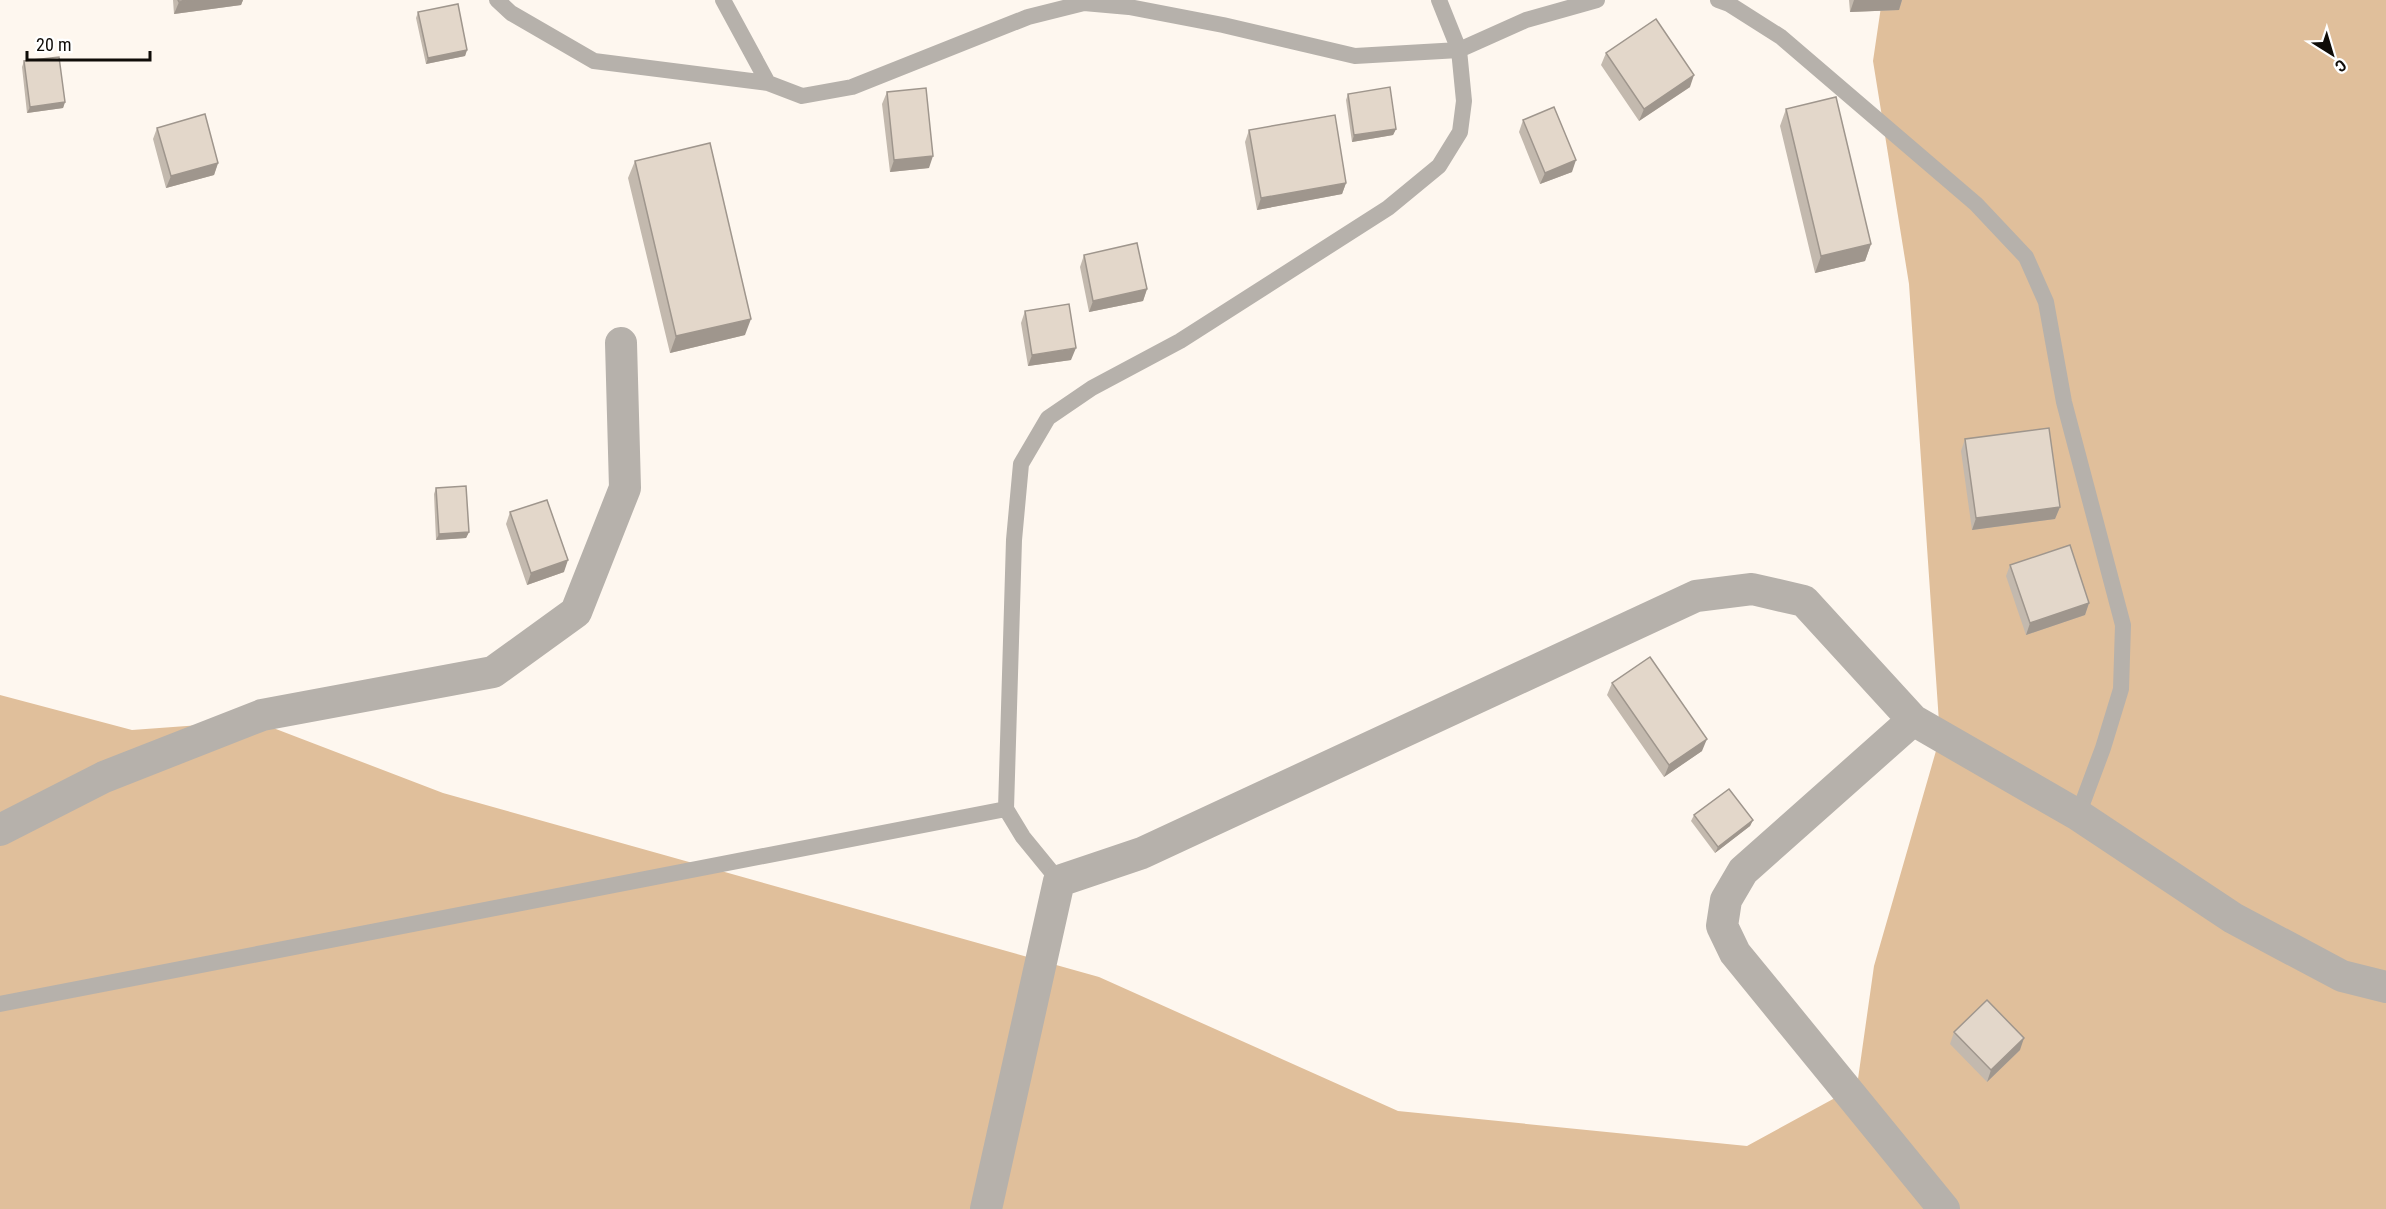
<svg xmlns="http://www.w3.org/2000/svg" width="2386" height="1209" viewBox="0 0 2386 1209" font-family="'Roboto Condensed',sans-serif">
  <rect width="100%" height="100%" fill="#fef7ef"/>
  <path fill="#e0bf9b" d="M1882,0H2386V1209H0V695L132,730L255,721L443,793L1099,977L1398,1111L1747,1146L1857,1086L1874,966L1940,737L1909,284L1873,61Z"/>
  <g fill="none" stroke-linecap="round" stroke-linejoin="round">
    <path stroke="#b6b1ab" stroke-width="16" d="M497,0L511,13L594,61L768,83
      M723,0L768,83L802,96L852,87L1028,17L1084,3L1129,7L1223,25L1355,56L1459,50L1439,0
      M1718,0L1729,4L1781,37L1976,204L2026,257L2046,302L2064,402L2123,625L2121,689L2103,748L2078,815
      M1059,881L1023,837L1006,809L1014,540L1021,464L1048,418L1092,388L1180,341L1388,208L1439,166L1460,132L1464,101L1459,50L1526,20L1597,0
      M0,1004L1006,809"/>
    <path stroke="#b6b1ab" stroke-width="32" d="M1913,720L1743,871L1726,900L1722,926L1735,953L1944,1209
      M0,830L104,777L262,715L493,672L576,612L625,488L621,343
      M986,1209L1059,881L1142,853L1696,596L1752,589L1804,601L1913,720L2078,815L2233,918L2342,976L2386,987"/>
  </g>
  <path fill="#c3b9ae" d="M173,0H243L241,5L174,14Z
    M1849,0H1902L1899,10L1850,12Z
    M418,12L467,50L465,56L426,64L416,18Z
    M1606,53L1690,87L1639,121L1601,65Z
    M24,61L65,102L63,108L27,113L22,67Z
    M887,92L929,168L890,172L882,104Z
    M1348,94L1396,129L1393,135L1352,142L1346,100Z
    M1786,109L1871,244L1865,261L1815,273L1780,126Z
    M1523,120L1572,172L1540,184L1519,132Z
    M157,128L218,163L214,175L166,188L153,139Z
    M1249,130L1346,183L1342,194L1257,210L1245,142Z
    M635,161L745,335L670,353L628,178Z
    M1084,255L1147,289L1143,301L1089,312L1080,267Z
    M1025,311L1071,360L1028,366L1021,323Z
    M1965,439L2060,507L2055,519L1972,530L1961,451Z
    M436,488L469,532L466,538L436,540L434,494Z
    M510,512L564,572L527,585L506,524Z
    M2010,565L2089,603L2085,615L2026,635L2006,576Z
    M1612,683L1702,751L1664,777L1607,695Z
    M1694,815L1753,820L1750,826L1715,853L1691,821Z
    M1954,1032L2020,1050L1987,1082L1950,1044Z"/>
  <path fill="#9f968d" d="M194,0H243L241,5L174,14L179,2Z
    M1854,0H1902L1899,10L1850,12Z
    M467,50L465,56L426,64L428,58Z
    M1694,75L1690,87L1639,121L1644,109Z
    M65,102L63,108L27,113L30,107Z
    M1396,129L1393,135L1352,142L1354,135Z
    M933,156L929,168L890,172L894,160Z
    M1576,160L1572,172L1540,184L1545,173Z
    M218,163L214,175L166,188L171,176Z
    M1346,183L1342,194L1257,210L1261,198Z
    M1871,244L1865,261L1815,273L1821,256Z
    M1147,289L1143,301L1089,312L1093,301Z
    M751,319L745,335L670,353L676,336Z
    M1076,348L1071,360L1028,366L1032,355Z
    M2060,507L2055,519L1972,530L1976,518Z
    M469,532L466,538L436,540L439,534Z
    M568,560L564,572L527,585L531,573Z
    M2089,603L2085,615L2026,635L2030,623Z
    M1707,739L1702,751L1664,777L1669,765Z
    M1753,820L1750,826L1715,853L1718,847Z
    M2024,1038L2020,1050L1987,1082L1991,1070Z"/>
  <path fill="#e3d7ca" stroke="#9f968d" stroke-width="1.5" d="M178,0H194L179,2Z
    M458,4L467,50L428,58L418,12Z
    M1656,19L1694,75L1644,109L1606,53Z
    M59,57L65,102L30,107L24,61Z
    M1390,87L1396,129L1354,135L1348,94Z
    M926,88L933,156L894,160L887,92Z
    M1836,97L1871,244L1821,256L1786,109Z
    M1554,107L1576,160L1545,173L1523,120Z
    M205,114L218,163L171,176L157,128Z
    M1335,115L1346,183L1261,198L1249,130Z
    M710,143L751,319L676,336L635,161Z
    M1137,243L1147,289L1093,301L1084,255Z
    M1069,304L1076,348L1032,355L1025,311Z
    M2049,428L2060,507L1976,518L1965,439Z
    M466,486L469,532L439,534L436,488Z
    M547,500L568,560L531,573L510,512Z
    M2070,545L2089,603L2030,623L2010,565Z
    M1650,657L1707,739L1669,765L1612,683Z
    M1729,789L1753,820L1718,847L1694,815Z
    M1987,1000L2024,1038L1991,1070L1954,1032Z"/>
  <g transform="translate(2332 54) rotate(143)" stroke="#ffffff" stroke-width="4.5" paint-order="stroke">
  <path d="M0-4.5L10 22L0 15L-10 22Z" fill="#0f0c08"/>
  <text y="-9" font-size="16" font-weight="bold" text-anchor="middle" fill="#0f0c08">С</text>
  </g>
  <path d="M27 51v9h123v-9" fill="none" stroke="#0f0c08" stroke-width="3"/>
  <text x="36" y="51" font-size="18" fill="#0f0c08" stroke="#ffffff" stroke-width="4.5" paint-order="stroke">20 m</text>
</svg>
